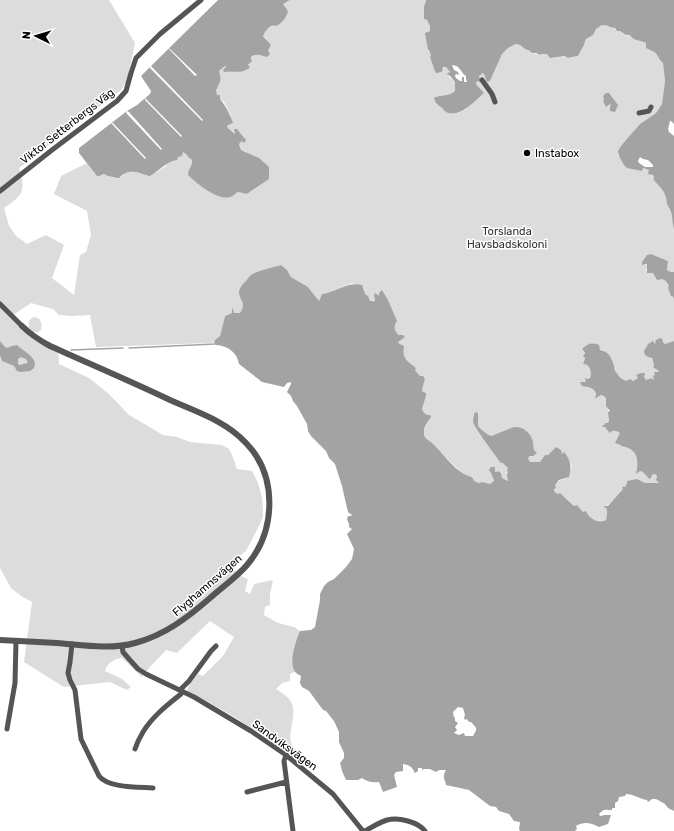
<svg xmlns="http://www.w3.org/2000/svg" width="674" height="831" viewBox="0 0 674 831" font-family="Rubik,sans-serif">
  <rect width="100%" height="100%" fill="#fff"/>
  <path fill="#dcdcdc" d="M0,0H109L135,43L127,81L121,90L19,168C22,176 25,189 19,196C15,201 9,204 4,208L9,226L16,236L27,244L46,235L64,245L52,278L74,295L80,255L86,252L91,235L87,211L54,194L61,176L87,163L97,176L106,174L107,176H110L114,178L121,177C132,167 138,174 150,176L166,166L168,163L178,157L183,152L187,155L188,157L192,160L193,163L188,175L210,192L229,197L238,192L247,194L254,189L247,152L241,150L239,144L242,141L244,137L237,129L236,134L227,127L231,115L224,102L220,99V95H217L216,89L217,88L220,78L219,71L225,66L226,67L224,72L239,71L247,70C248,65 251,61 251,57C257,54 263,53 268,50L267,39L263,36C266,29 268,27 276,26L288,11L283,4L290,0H426L425,2L424,19L427,20L430,26V31L426,34L428,50L431,52V55L430,57L434,69L446,67L450,72L446,74L455,82V91L452,94L437,96L439,106C442,108 443,110 446,112C459,120 475,101 484,93L476,84L477,81L481,79L479,77L482,73L484,74L487,82L490,81L502,54L508,48L517,44L520,45L525,49L530,51L532,53L540,55L541,54H548L554,58C560,55 562,56 568,58C571,58 575,57 578,56L584,45L586,39L593,35L596,29L602,25L609,26V27L614,28L617,31H620L627,36L630,35C634,41 640,40 646,43V48L657,53L660,60L663,63L665,81L662,104L656,113L640,124L621,146L631,169H635L642,171L643,168L649,170L654,178L653,179C661,189 666,190 667,204L672,209L674,215L673,222L674,229V272H671L667,270L668,261L651,254L643,265L646,264C648,266 647,268 646,271L653,273L662,279L666,280L669,285V291L674,300V341L665,344L663,342C660,343 657,344 655,344C651,344 649,342 646,347C651,356 653,364 659,371L655,375L654,380H646L644,377L636,375L638,378C634,381 627,383 622,379C619,377 617,374 615,372C614,363 610,356 603,350H600L595,343L586,346L582,349C586,355 585,358 583,364C590,365 592,372 590,378L587,379V382H581C587,388 590,386 595,390L596,398L601,395L604,396C606,400 606,403 607,406C609,413 610,415 608,423H605L604,425L602,426V427C608,427 610,432 617,430L620,433L622,446C638,450 639,458 636,473L640,471L651,476L652,475L655,474L657,477L656,480L659,483H645L638,480L627,483L625,487L624,486L623,488V489C619,494 610,505 604,507L607,509V514L606,520C595,526 584,513 577,505L574,506L566,498L555,492C553,480 561,481 569,477C570,473 573,468 571,464C569,460 559,450 556,447L548,455H545L540,462H530L528,458C531,455 533,456 536,453C533,450 533,447 533,442L514,427L491,436C486,434 482,430 478,426V415L473,422L496,457L505,464L508,468V481L502,478L501,473L490,471L491,473L494,482L490,484L482,482L479,483C459,475 447,456 431,443C429,441 426,439 424,437C422,433 425,428 426,425C426,422 426,418 426,415L424,414L422,409L426,396L422,390L425,379C423,378 421,377 419,376C418,375 406,360 405,358C403,354 403,350 403,346L400,344L398,341L404,337C396,334 391,329 396,321L379,297L374,295L375,300L374,303L370,302L369,299L365,294L363,290L352,283L328,293L322,294L319,301L308,287L291,277L287,270L281,265C272,268 258,270 251,275C249,276 247,280 245,282C242,284 239,288 239,292C239,301 247,302 240,313H234L233,309L232,313L225,316L220,336L215,340L214,342L210,343L96,347L90,315L71,316L59,315L53,309L31,303L13,315L29,328C26,313 45,314 41,330L38,332H33L40,338L58,346L59,364L89,378L109,394L129,415L163,435L177,437L190,442L222,445L229,449L232,455L237,469L252,471L258,483L262,497L263,510V517L260,524L246,551L229,564L241,576L248,579L245,591L250,594L254,584L273,580L270,594V605L265,607L264,615L278,623L294,627L300,631C295,642 289,660 295,672L290,674V681L282,683L276,689C280,692 286,695 289,699C300,711 286,733 292,745C295,752 302,757 308,760L307,768C270,738 229,712 187,691L189,685L198,674L203,676L223,656L234,637L210,621L177,653L166,650L149,668L142,677L122,658C114,659 107,663 105,671L122,679L131,687L127,690L110,682L64,687L24,662L32,602L21,596L11,588L0,568Z"/>
  <path fill="#a3a3a3" fill-rule="evenodd" d="M218,0H290L283,4L288,11C287,16 283,22 278,25C274,27 276,25 272,26C267,28 265,32 263,36L271,45L268,50L270,54L267,57C261,55 257,53 251,57V59L252,61L248,65L250,67C244,74 233,71 224,72L223,70L226,67L225,66L219,71C220,74 221,79 220,82C219,84 218,85 217,89H216L217,95H220V99C226,106 230,114 233,123L228,125L227,127L235,134L234,129H237L246,140L244,143L242,141L239,144L241,150L259,158L269,167V179L254,189L247,194L238,192C236,193 233,196 230,197C218,201 196,183 188,175C188,169 193,166 192,160L188,157L187,155L183,152L182,156L178,157L177,160C167,161 159,171 150,176H149C136,172 129,168 119,178C113,178 112,176 107,176L106,174L105,175L104,174L99,176H97L79,153V148L127,111L137,105L150,94L151,91L141,76L150,67Z
    M426,0H674V124L671,121H670L668,129L669,132L674,136V229C671,216 674,215 667,204C666,190 660,188 653,179L654,178L653,175L648,174L649,170L643,168L642,171L627,168L624,165L620,158L618,151L621,146L626,140L640,124L656,113L662,104L665,81L663,63L660,60L656,53L646,48V43C640,40 633,41 630,35H626L620,31H617L615,28L609,27V26L602,25L596,29L593,35L586,39L584,45L578,56L568,58L564,56L550,58L547,54H541L540,55L536,53H532L530,51L525,49L520,45L516,44L508,48L502,54L490,81L487,82L484,74L482,73L481,74L482,75H480L479,77L481,79L480,82L477,81L476,84L484,93C475,101 459,119 446,112C444,111 443,109 442,108C438,105 435,103 434,98C441,94 449,97 455,91V82L450,76L446,74L450,72L446,67H443L442,72L436,73L434,69L430,57L431,55L429,50H428L425,33L430,31V26L427,20L424,19V7ZM452,65C461,66 460,72 466,76V79L467,82H464V77H462V81H460L456,78L455,76L456,74L459,75L458,72L454,70ZM640,157L643,159L648,160L653,165V167H645L639,163L638,161Z
    M606,93H609L618,105L615,112L610,111V107L611,105L610,104L606,107L603,101L604,99L603,96Z
    M651,254L668,261L667,270L671,272H674V300L673,297L671,296L668,288L669,285L667,283L666,281L662,279L657,280L653,273H647V264H646L642,265V262L647,255Z
    M281,265L287,270L291,277L308,287L319,301L322,294C336,292 348,281 362,285L365,294L368,296L370,301H372L374,302L375,300L374,295L375,293L379,296V293L382,290L388,300L397,321C393,327 394,331 399,335H403L405,337L398,342L400,344L404,346C402,359 407,361 416,368L415,370L417,373L420,376H423L425,379L422,390L423,392L426,393V396L422,409C424,413 425,415 430,415L431,417C427,422 423,428 424,434C424,439 429,440 432,443C442,452 453,468 464,474C469,477 472,475 474,481L479,483L482,482L490,484L494,481L491,473L489,470L491,467H495V472H497L498,471L501,473L502,478L508,481L507,475L508,472L507,470L508,468L503,463H501C497,458 474,427 473,422C473,419 474,415 475,412L478,413V426C482,430 486,434 491,436C497,434 509,428 515,427C524,427 531,433 533,442C534,447 532,449 537,453L533,456H530L528,458L530,462H540L545,455H548L556,447L561,450L562,454L564,452C571,460 572,468 569,477L559,480L555,485L556,487L554,490L555,492L558,494L560,493L574,506L577,505L583,512L586,511C589,519 599,524 606,520L607,514V509L604,507L605,506H608L623,489L622,488L624,486L625,487L627,483V481L637,479L645,483H659L656,480L657,476L655,474L652,475L651,478L649,479C646,475 644,472 640,471L636,474C639,459 638,449 621,446V445L615,443L620,433C616,430 613,430 609,433L608,430H607L605,427H602V426L604,425L605,423H608L609,420L608,412L610,411L606,406V399L604,396L601,395L596,398H595C599,388 588,387 582,386L580,382H586L585,378L587,379L590,378C592,372 590,364 583,364L585,358L583,356L585,353L582,349C587,344 592,342 599,345L600,350C609,351 612,359 614,366C615,370 614,370 616,372C618,376 621,379 626,381L630,379L633,381L638,378L636,375L641,373H645L644,377L646,380L652,378V379L654,380L653,376L655,375L654,372H658L659,371L653,367L654,365L652,358L648,357L645,355L644,351L648,344L653,341L655,344L656,340L660,338L662,339L663,342L665,344L674,341V811L668,808L665,804L656,799H652L648,802L647,800C640,799 634,794 626,794L625,796L619,797L618,801L615,803V808H612V810C605,810 605,808 599,814L600,816L605,815H611L608,824L599,827C590,823 585,821 576,826L577,829L575,831H520L519,829L520,822L514,821L509,814L499,811L496,807L490,806L469,790L446,785C446,781 443,779 444,776C444,773 445,772 446,770H439L436,772L430,769H423L422,771V768H418V771L415,773C412,767 410,765 403,764V771L396,772L394,775L397,787L383,792L379,782C372,783 368,782 362,778L358,780H346L342,771L340,763L344,758V753L339,742V732L334,721L326,711L323,710L309,691L302,687L300,683L301,676C298,674 295,673 294,670C289,660 296,640 300,631L311,630L315,627L320,600V594L324,586L328,582L334,579L346,567L352,559L354,549L347,534L352,529L349,527V524L347,519L348,516H351L352,515L348,512L344,495L342,486L335,464L329,458L326,451L311,436L308,431L307,424L297,406L293,401L291,396L287,392L291,384V382L287,383L284,387L262,382L239,364C237,352 228,346 216,345L214,342L215,340L220,336L225,316L232,313V310L233,308L234,313H240C247,302 239,301 239,292C239,289 242,284 245,282C247,280 249,276 251,275C258,270 272,268 281,265ZM458,707L463,708L465,715L464,718L465,720L467,719L469,722H471C477,729 478,727 473,736H465L464,733L459,735L454,733L457,730L455,727L458,723L455,721V717L454,718L453,712Z
    M0,341L4,346L7,348L12,346L17,345C23,351 32,354 35,363L34,368L30,371L20,372L17,371L14,366L2,361L0,355ZM21,357L26,359L28,362L27,363L20,365L18,364V359Z"/>
  <path fill="#fff" d="M168,48L170,49L197,75L195,76Z
    M150,66H151L203,120L202,121L150,68Z
    M145,98L182,136L181,137L145,100Z
    M127,111L129,112L162,149L161,150L127,114L126,112Z
    M111,123H113L146,158L145,159Z"/>
  <g fill="none" stroke-linecap="round" stroke-linejoin="round">
    <path stroke="#a3a3a3" stroke-width="1.5" d="M129,348L215,344
      M71,350L123,348"/>
    <path stroke="#555" stroke-width="5" d="M482,80L492,94L495,102
      M639,113L649,111L651,107
      M0,191L52,150L117,101L126,91L131,73L136,58L160,34L201,0
      M0,304L22,326
      M72,644L70,662L68,673L70,680L75,690L81,739L99,776C108,788 139,787 153,788
      M122,646L123,652L129,659L138,669L146,674L194,697L251,731L286,755L333,794L363,831
      M180,690L189,681L211,651L216,646
      M7,729L15,683L16,641
      M135,749C137,743 140,737 143,732C152,717 167,705 181,694L182,692
      M286,755L284,761L293,831
      M247,792L286,782
      M365,831C372,827 380,822 387,820C399,817 418,822 425,831"/>
    <path stroke="#555" stroke-width="6" d="M0,640C19,641 38,642 57,643C82,645 110,650 135,643C165,635 187,618 210,598C222,587 237,577 247,565C276,531 278,476 246,443C226,421 197,412 170,400C130,381 90,364 50,346C39,340 30,334 22,326"/>
  </g>
  <circle fill="#000" stroke="#fff" stroke-width="1.5" cx="527" cy="153" r="4"/>
  <g text-anchor="middle" stroke-width="3" stroke-linejoin="round" paint-order="stroke">
    <g font-size="11" fill="#000" stroke="#fff">
      <text transform="translate(67 126) rotate(-38)" y="4">Viktor Setterbergs Väg</text>
      <text transform="translate(207 585) rotate(-41)" y="4">Flyghamnsvägen</text>
      <text transform="translate(285 745) rotate(36)" y="4">Sandviksvägen</text>
    </g>
    <g font-size="11" fill="#000" stroke="#fff" text-anchor="start">
      <text x="535" y="157">Instabox</text>
    </g>
    <g font-size="11" fill="#333" stroke="#fff">
      <text x="507" y="235">Torslanda<tspan x="507" dy="13">Havsbadskoloni</tspan></text>
    </g>
  </g>
  <g transform="translate(36 36) rotate(275)" stroke="#ffffff" stroke-width="3" paint-order="stroke">
  <path d="M0-3L7 15L0 10L-7 15Z" fill="#000000"/>
  <text y="-6" font-size="11" font-weight="bold" text-anchor="middle" fill="#000000">N</text>
  </g>
</svg>
